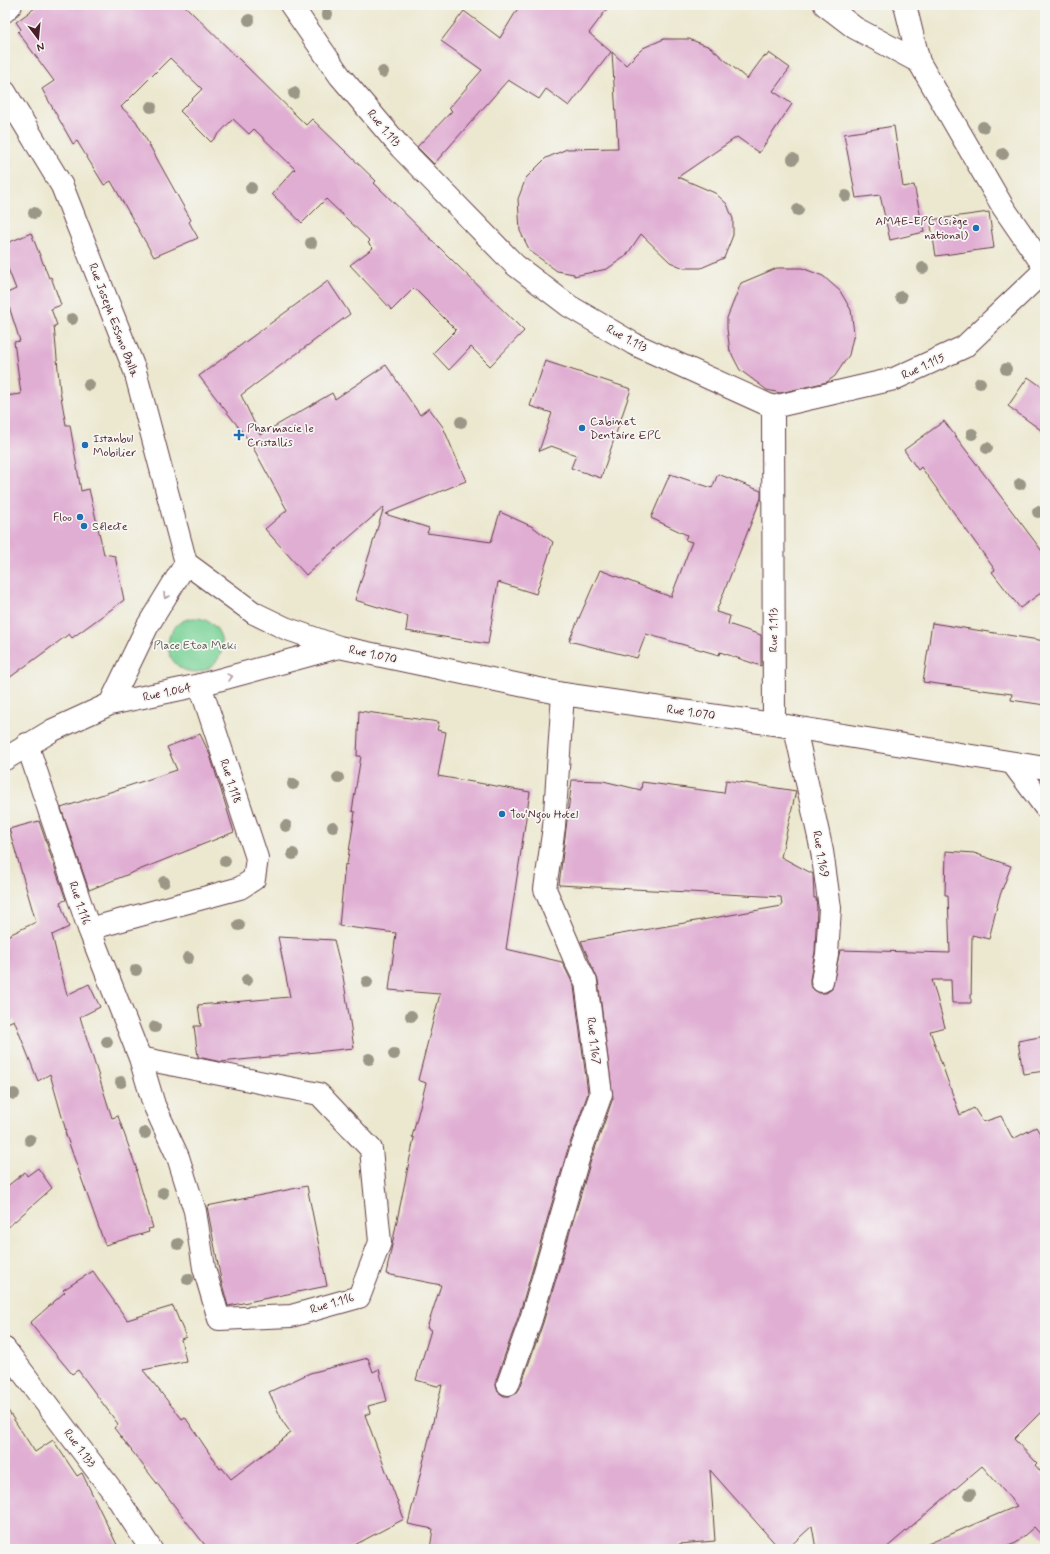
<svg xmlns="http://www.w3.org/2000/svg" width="1050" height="1554" viewBox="0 0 1050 1554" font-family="Mynerve,sans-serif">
  <rect width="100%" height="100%" fill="#f6f6f2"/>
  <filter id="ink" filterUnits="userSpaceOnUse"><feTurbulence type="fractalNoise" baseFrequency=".025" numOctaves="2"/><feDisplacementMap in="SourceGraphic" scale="8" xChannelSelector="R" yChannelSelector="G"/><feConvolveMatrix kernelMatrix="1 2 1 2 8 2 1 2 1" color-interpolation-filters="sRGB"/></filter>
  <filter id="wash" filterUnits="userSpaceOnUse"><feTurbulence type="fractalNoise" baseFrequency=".012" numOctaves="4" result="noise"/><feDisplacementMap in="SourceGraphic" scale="16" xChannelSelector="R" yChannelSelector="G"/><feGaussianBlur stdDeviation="0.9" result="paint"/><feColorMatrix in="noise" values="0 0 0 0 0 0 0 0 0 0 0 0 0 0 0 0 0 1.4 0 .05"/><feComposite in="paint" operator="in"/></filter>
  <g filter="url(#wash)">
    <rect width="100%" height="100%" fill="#ece8d0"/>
    <path fill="#7ad398" stroke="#627962" d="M168 645a27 27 0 1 1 54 0a27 27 0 1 1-54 0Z"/>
    <g id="blocks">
      <path fill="#e0aed3" d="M39,5H184L306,125L312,119L376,181L374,183L524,331L490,366L471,347L449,370L433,353L456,330L414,288L392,310L350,265L373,248L368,243L370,241L326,199L302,223L272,194L295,169L254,129L249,134L233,119L211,142L180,111L202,89L170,58L121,107L136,121L191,220L189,222L198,238L154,257L111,181L104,185L77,141L73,144L42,89L54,81L18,32L21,29L16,22Z
        M520,5H610L589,33L611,52L569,106L546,89L539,99L508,80L434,164L417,147L452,111L449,108L482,70L441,41L464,11L500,38Z
        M664,39H689L710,47L747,79L764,56L766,57L769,53L790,68L773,91L792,104L759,153L737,137L678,177L715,193L727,204L733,219V235L724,258L701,268H684L670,262L641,234L626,256L607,269L574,276V274L557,271L530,251L520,231L518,199L526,178L546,158L567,149L618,148L612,52L626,65L643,48Z
        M894,126L903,187L914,185L924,232L890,240L880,195L856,198L844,134Z
        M989,212L994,248L936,256L930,220Z
        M31,233L49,278L51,277L61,305L51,309L57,325L54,326L60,391L66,425H70L81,491L89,489L104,554L115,556L124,600L72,638L69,634L5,681V396L21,394L14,342L20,341L5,294L16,289L5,261V244Z
        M777,268H802L823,276L840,291L851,310L854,333L849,355L835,376L827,382L780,393L767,390L740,370L730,351L727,329V318L741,283Z
        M328,281L350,314L241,395L260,435L332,393L335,399L386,365L420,415L429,408L443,427L466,481L385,514L429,528L427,533L491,542L500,512L533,527L553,542L536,594L498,582L488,644L406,631L408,616L355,600L384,507L306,575L265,529L287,510L250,442L199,376Z
        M545,361L631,389L601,478L571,468L576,455L551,446L539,451L552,413L530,406Z
        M1028,377L1045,389V433L1008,406Z
        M944,421L1045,555V590L1020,608L992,572L995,570L921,467L918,470L904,450Z
        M670,474L712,488L718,474L761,491V498L716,612L730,616L728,624L761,635V666L720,652L719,655L646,634L637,658L569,641L600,570L671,597L692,542L685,540L687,535L651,518Z
        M932,623L1045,641V705L1011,700L1012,694L923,682Z
        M359,711L439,722L437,730L446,732L438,776L530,792L506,949L562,962L574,986L588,1093L567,1152L519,1315L496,1380V1386L498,1392L504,1396H511L516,1394L520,1388L543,1323L591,1160L613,1098L598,980L581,941L782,906L781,897L559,885L572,780L603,781L641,790L642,782L724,793L726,780L796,791L781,857L813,874L814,898H816L817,908L815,952L810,979V985L814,990L819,993H826L832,989L840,950L950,953L948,895H945L946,851L974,853L1011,866L999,898L989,939L972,935L971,1003H952L951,980H932L945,1027L930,1031L960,1115L974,1108L983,1122L1001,1116L1013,1139L1036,1127L1045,1142V1408L1014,1439L1037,1463L1035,1465L1045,1477V1539L1034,1527L1016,1543L1001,1549H916L1017,1506L982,1466L885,1549H816L812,1526L788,1548H779L710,1470L715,1541L679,1544L678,1549H430L433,1529L408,1524L442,1385L437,1386L416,1380L431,1330L427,1328L441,1285L386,1274L414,1138L412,1137L426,1083L418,1080L440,994L389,990L396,933L339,926L345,864L347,865L355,812L352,811L361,756H357Z
        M200,734L210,755L234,832L89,890L61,808L177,770L167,747Z
        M39,821L66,900L60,902L69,927L52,935L67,995L89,984L100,1007L80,1017L112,1118L118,1116L137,1170L136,1171L153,1228L148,1229L149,1232L105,1245L65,1132L66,1131L50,1074L38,1081L14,1020L5,1024V937L36,922L9,829Z
        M278,937L334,940L343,976L354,1048L221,1062L198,1057L194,1026H201L198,1005L290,997Z
        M1045,1036V1071L1023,1074L1018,1041Z
        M38,1168L52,1188L5,1230V1188L25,1172L27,1176Z
        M307,1186L327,1286L228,1306L221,1280L207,1206Z
        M93,1271L127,1320L173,1306L186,1337L181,1339L186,1361L143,1370L182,1419L185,1417L220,1469L222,1468L231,1479L291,1433L283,1422L269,1392L310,1373L368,1358L373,1372L379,1369L387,1401L368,1406L370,1413L365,1415L404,1519L347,1549H208L114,1428L118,1424L78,1370L72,1374L30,1323L65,1292L63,1290Z
        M5,1406L35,1452L53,1440L77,1476L82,1473L119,1549H5Z"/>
    </g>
  </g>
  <g filter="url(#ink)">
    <use href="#blocks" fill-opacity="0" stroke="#623d44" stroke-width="1"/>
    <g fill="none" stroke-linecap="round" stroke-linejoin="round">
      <defs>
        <path id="minor" d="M291,5L340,76L401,148L515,265L569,306L634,344L773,407L774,724
          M825,5L855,28L919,62
          M905,5L919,62L1003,207L1045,268
          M5,11L11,5
          M773,407L894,379L964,347L1045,270
          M795,728L822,851L830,908L827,954L822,981
          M27,744L89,929L140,1058L154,1105L178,1157L195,1211L204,1268L219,1319L291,1316L359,1297L380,1242L371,1149L319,1094L140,1058
          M1013,764L1045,807
          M89,929L240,888L254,879L257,858L200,685
          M5,1349L114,1493L151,1549
          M508,1384L531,1319L579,1156L601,1094L586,982L575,960L545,889L554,827L563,694"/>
        <path id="major" d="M5,92L62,186L135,371L186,563L254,613L285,628L339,647L563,694L774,724L1045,768
          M110,704L147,627L186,563
          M5,759L53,730L110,704L200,685L339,647"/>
      </defs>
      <use href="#minor" stroke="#623d44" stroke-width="24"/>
      <use href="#major" stroke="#623d44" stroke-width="24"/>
      <use href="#minor" stroke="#fff" stroke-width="22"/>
      <use href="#major" stroke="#fff" stroke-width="22"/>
    </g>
    <g fill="#9b9787">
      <circle cx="327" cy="14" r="6"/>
      <circle cx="249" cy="20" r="6"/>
      <circle cx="383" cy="72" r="6"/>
      <circle cx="294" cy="93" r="6"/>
      <circle cx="151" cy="107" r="6"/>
      <circle cx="983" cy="127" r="6"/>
      <circle cx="1003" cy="154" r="6"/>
      <circle cx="793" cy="159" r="6"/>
      <circle cx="251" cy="188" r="6"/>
      <circle cx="846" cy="196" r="6"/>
      <circle cx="798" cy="210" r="6"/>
      <circle cx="34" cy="213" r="6"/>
      <circle cx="311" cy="243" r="6"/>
      <circle cx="923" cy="268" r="6"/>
      <circle cx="901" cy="297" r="6"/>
      <circle cx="72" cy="319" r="6"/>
      <circle cx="1006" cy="369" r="6"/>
      <circle cx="980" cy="383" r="6"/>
      <circle cx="89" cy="385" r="6"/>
      <circle cx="461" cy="422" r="6"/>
      <circle cx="972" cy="434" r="6"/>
      <circle cx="987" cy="448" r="6"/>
      <circle cx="1020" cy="484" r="6"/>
      <circle cx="1038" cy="512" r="6"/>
      <circle cx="338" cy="778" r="6"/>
      <circle cx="293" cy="784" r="6"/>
      <circle cx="286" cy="826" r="6"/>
      <circle cx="333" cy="827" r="6"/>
      <circle cx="293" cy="854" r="6"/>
      <circle cx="225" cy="861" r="6"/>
      <circle cx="164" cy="882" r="6"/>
      <circle cx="239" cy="925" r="6"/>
      <circle cx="188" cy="958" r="6"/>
      <circle cx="136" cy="970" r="6"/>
      <circle cx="247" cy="980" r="6"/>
      <circle cx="367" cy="982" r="6"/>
      <circle cx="411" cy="1016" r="6"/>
      <circle cx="155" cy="1027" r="6"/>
      <circle cx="107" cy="1042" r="6"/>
      <circle cx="394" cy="1054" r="6"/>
      <circle cx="369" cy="1059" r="6"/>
      <circle cx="121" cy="1082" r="6"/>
      <circle cx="14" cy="1094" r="6"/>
      <circle cx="145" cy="1133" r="6"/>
      <circle cx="30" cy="1140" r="6"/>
      <circle cx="163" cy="1193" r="6"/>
      <circle cx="178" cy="1244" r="6"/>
      <circle cx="188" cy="1279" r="6"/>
      <circle cx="970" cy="1494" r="6"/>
    </g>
    <defs><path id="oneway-chevron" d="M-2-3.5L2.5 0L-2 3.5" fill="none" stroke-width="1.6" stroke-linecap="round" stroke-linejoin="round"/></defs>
    <g stroke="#ae9aa0">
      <use href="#oneway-chevron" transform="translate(166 596) rotate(121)"/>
      <use href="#oneway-chevron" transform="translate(230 677) rotate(-15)"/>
    </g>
  </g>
  <g fill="#1f6fb2" stroke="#f6f6f2" stroke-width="1.5">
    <circle cx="976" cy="228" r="4"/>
    <circle cx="582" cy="428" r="4"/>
    <path d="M237 429h4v4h4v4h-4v4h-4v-4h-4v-4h4z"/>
    <circle cx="85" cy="445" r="4"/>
    <circle cx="80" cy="517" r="4"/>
    <circle cx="84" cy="526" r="4"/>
    <circle cx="502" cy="814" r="4"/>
  </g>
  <g text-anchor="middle" stroke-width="3.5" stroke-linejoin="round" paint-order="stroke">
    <g font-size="12" fill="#4a1f2b" stroke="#f6f6f2">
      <text transform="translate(384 128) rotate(50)" y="4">Rue 1.113</text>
      <text transform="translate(114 320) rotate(69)" y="4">Rue Joseph Essono Balla</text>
      <text transform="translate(627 338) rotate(28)" y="4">Rue 1.113</text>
      <text transform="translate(923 366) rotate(-25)" y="4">Rue 1.115</text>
      <text transform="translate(773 630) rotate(-90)" y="4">Rue 1.113</text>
      <text transform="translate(373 654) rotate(12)" y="4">Rue 1.070</text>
      <text transform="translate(167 692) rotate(-12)" y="4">Rue 1.064</text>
      <text transform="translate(691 712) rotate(8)" y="4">Rue 1.070</text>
      <text transform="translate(231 781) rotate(72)" y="4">Rue 1.118</text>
      <text transform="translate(821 854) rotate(80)" y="4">Rue 1.169</text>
      <text transform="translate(80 903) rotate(71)" y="4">Rue 1.116</text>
      <text transform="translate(594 1041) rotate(83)" y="4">Rue 1.167</text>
      <text transform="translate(332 1303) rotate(-17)" y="4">Rue 1.116</text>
      <text transform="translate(80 1448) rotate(53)" y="4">Rue 1.133</text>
    </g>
    <g font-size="12" fill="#4a1f2b" stroke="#f6f6f2" text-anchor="start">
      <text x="968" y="225" text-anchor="end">AMAE-EPC (siège<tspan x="968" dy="14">national)</tspan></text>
      <text x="590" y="425">Cabinet<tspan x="590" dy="14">Dentaire EPC</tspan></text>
      <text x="247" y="432">Pharmacie le<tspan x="247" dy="14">Cristallis</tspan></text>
      <text x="93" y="442">Istanbul<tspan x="93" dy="14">Mobilier</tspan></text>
      <text x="72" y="521" text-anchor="end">Floo</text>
      <text x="92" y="530">Sélecte</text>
      <text x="510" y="818">Tou'Ngou Hotel</text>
    </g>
    <g font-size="12" fill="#58554c" stroke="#f6f6f2">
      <text x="195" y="649">Place Etoa Meki</text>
    </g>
  </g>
  <rect width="1050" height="1554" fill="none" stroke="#f6f6f2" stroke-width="20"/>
  <g transform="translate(38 38) rotate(164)" stroke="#f6f6f2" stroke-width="3" paint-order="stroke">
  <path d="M0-3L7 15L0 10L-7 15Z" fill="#4a1f2b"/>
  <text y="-6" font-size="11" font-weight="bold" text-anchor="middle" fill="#4a1f2b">N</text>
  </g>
</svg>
